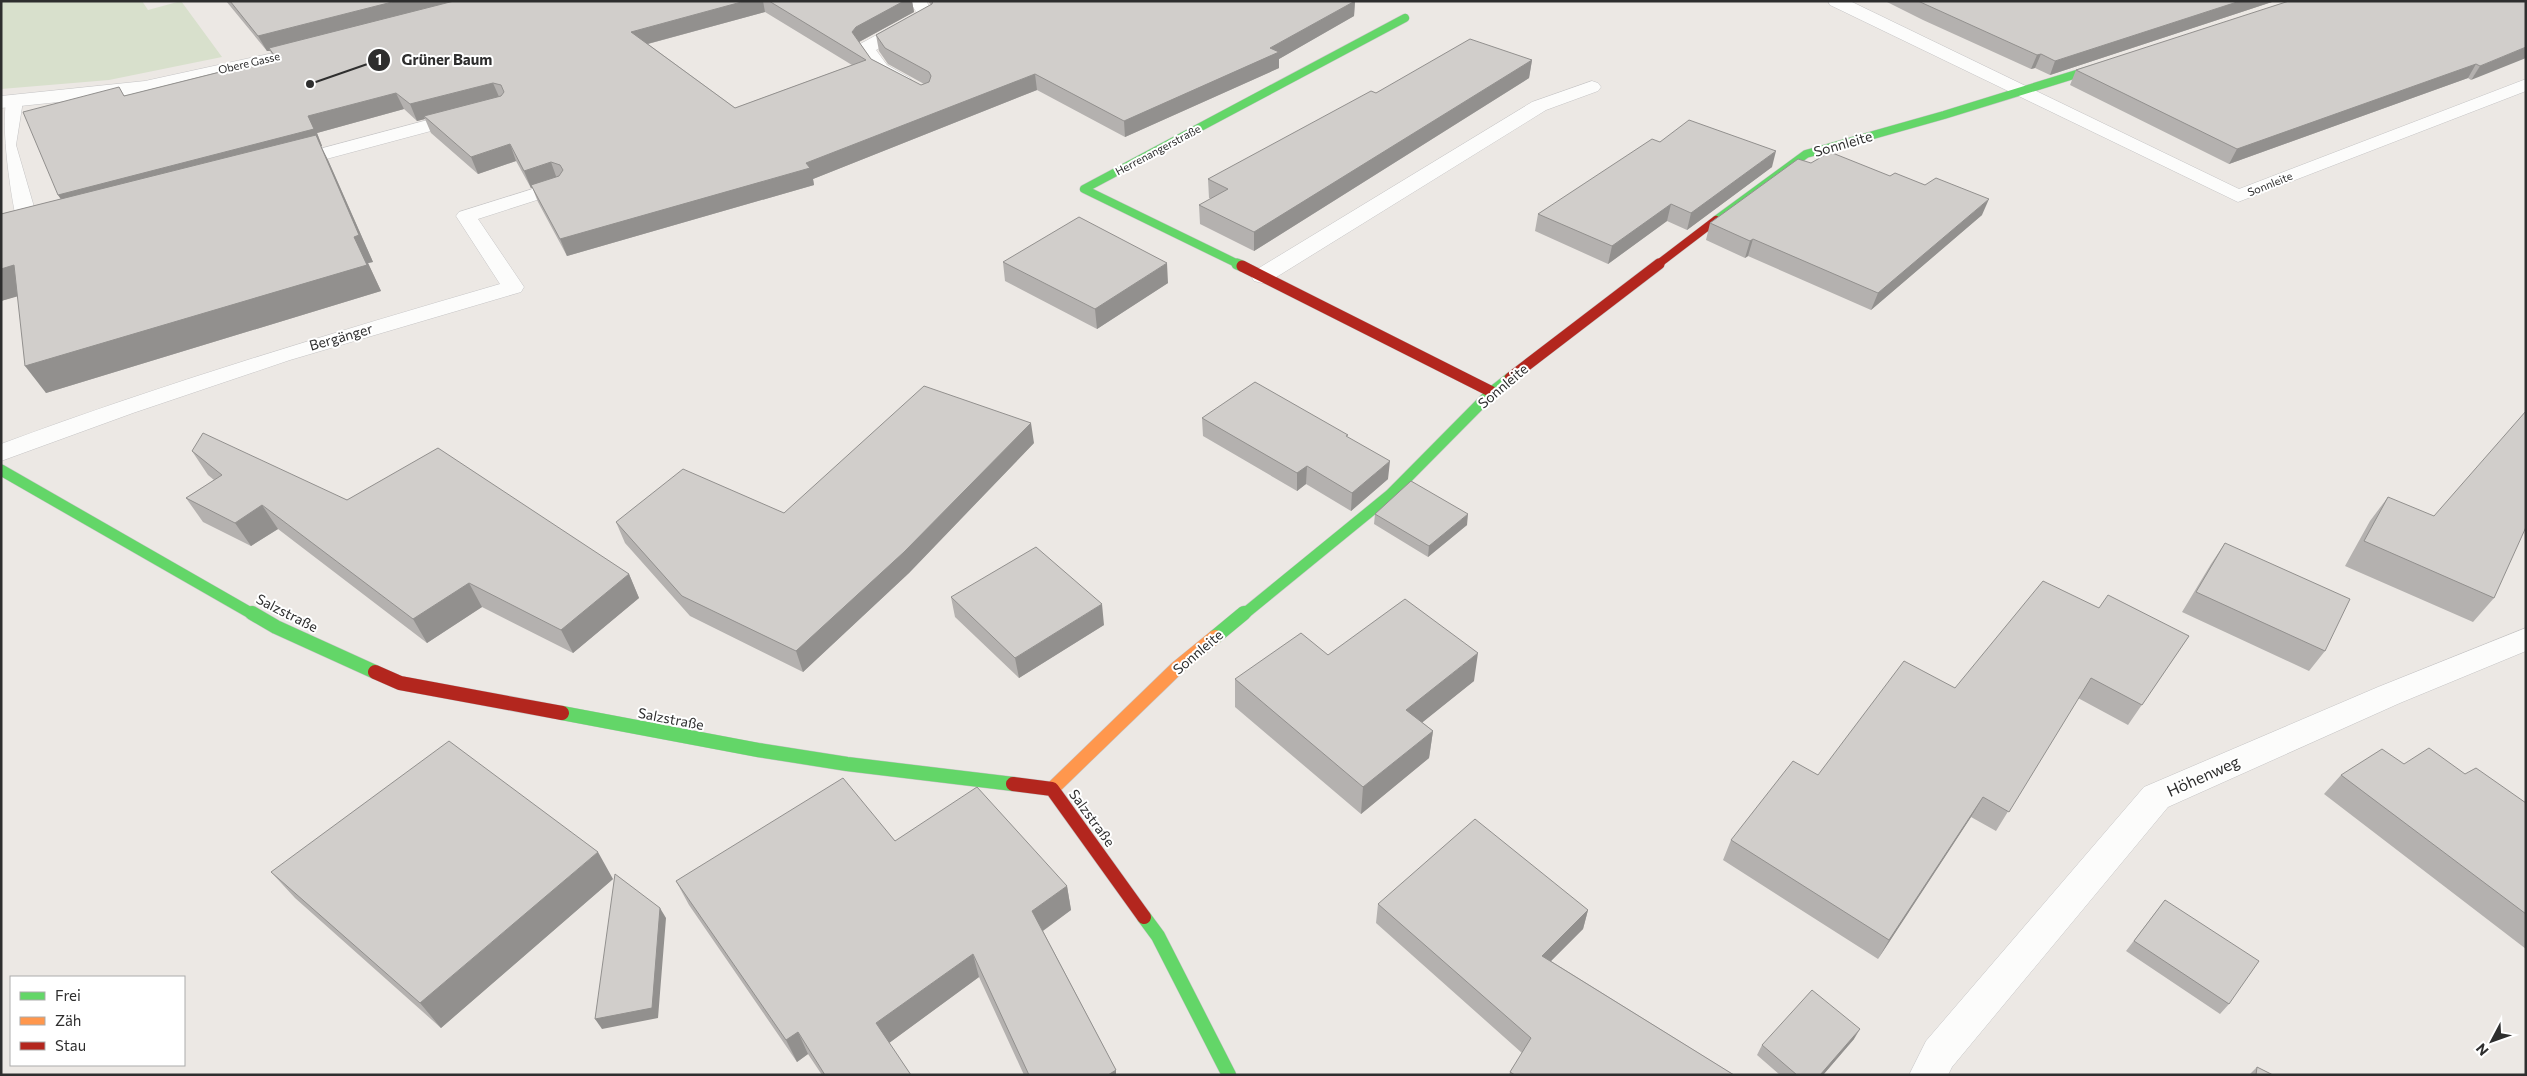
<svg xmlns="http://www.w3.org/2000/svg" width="2527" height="1076" viewBox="0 0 2527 1076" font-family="Commissioner,sans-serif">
  <rect width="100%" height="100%" fill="#ece8e4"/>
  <path fill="#d8e0cc" d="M1,1H142L148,10L181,1L222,57L109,80L1,89Z"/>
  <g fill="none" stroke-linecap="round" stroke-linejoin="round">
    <defs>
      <path id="lane" d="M909,1H926L935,15L933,19L876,50L887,65L910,78L913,82L910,86L904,87L875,73L857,48L860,44L917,13Z
        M14,95L21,97L23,101L16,145L41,231L38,236L30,237L22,236L19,231C11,200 0,125 7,97Z
        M465,110L472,112L474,116L472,120L289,169L282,167L279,163L282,159Z"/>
      <path id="street" d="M1828,1H1850L2239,189L2526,79V91L2238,202L1830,5Z
        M310,45L316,46L319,50L316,54L145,93L1,108V96L145,81Z
        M1592,81L1598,83L1601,87L1598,91L1546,110L1270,281L1262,283L1254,281L1251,276L1254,271L1532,102Z
        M558,181L565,183L568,187L565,191L478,219L524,287L521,292L290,360L133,413L1,461V444C165,383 332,333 500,284L456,216L459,212Z
        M2526,628V651L2400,703L2168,807L1952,1067L1948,1075H1909L1926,1041L2144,787L2378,687Z"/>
      <path id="fast-far2" d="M1716,220L1806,154L1944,115L2109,64
        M1240,265L1084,189L1405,18"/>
      <path id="fast-far1" d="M1237,264L1242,266
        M1,470L254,615
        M1243,615L1390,495L1492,392L1510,378"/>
      <path id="fast" d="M252,613L276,627L375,672
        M1215,637L1244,613
        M562,713L758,750L847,764L1013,784
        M1144,917L1158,936L1229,1075"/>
      <path id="slow" d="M1052,789L1177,668L1215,637"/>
      <path id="jam-far2" d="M1657,265L1716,220"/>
      <path id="jam-far1" d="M1242,266L1492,392
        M1510,378L1659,264"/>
      <path id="jam" d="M375,672L400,683L562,713
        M1013,784L1052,789L1144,917"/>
    </defs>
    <use href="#lane" stroke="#c5c4c5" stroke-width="1"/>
    <use href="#street" stroke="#c5c4c5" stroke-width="1"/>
    <use href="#fast-far2" stroke="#c5c4c5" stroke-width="9"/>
    <use href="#fast-far1" stroke="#c5c4c5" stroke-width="12"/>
    <use href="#fast" stroke="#c5c4c5" stroke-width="15"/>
    <use href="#slow" stroke="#c5c4c5" stroke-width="15"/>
    <use href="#jam-far2" stroke="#c5c4c5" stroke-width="9"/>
    <use href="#jam-far1" stroke="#c5c4c5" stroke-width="12"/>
    <use href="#jam" stroke="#c5c4c5" stroke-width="15"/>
    <use href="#lane" fill="#fcfcfb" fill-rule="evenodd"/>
    <use href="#street" fill="#fcfcfb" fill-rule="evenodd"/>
    <use href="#fast-far2" stroke="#63d668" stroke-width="8"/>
    <use href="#fast-far1" stroke="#63d668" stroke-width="11"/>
    <use href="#fast" stroke="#63d668" stroke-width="14"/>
    <use href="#slow" stroke="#ff974d" stroke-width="14"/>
    <use href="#jam-far2" stroke="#b3261e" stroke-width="8"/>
    <use href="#jam-far1" stroke="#b3261e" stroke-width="11"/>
    <use href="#jam" stroke="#b3261e" stroke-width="14"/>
  </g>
  <path fill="#b4b1af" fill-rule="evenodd" d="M226,1H912L914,12L859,42L871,59L921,85L924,84L888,64L879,51L876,35L931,5L928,1H1355L1354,16L1279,59V68L1125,137L1037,90L813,179L814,185L567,256L538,202L532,187L531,188L516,161L478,174L431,133L425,119L417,121L404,109L317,133L322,146H321L328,160L373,262L368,263L381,291L46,393L17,296L1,301V214L61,199L58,195L119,87L124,96L274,58L270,51H267ZM765,12L852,65L735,108L648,44Z
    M1885,1H2275L2050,75L2035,68L2031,69L1923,20Z
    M2526,1L2471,80L2468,78L2229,164L2070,85L2076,70Z
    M1532,60L1529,78L1254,251L1200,224L1199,205L1211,199L1209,198L1208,179L1376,93Z
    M1660,142L1772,167L1687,230L1667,221L1608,264L1535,231L1538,214Z
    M1811,163L1982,215L1871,310L1748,256L1745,258L1706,240L1710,223Z
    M1003,262L1168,283L1097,329L1005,281Z
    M1202,418L1388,479L1351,511L1306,484L1297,491L1203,436Z
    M1034,443L909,573L803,672L690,616L625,543L616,522L784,513Z
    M192,451L347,500L629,574L639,598L573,653L482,607L427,643L278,529L251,546L203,522L186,498L214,480L208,475Z
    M2388,497L2494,598L2473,622L2345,566L2370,521Z
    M1375,514L1467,525L1428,557L1374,524Z
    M2225,543L2325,651L2309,671L2182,612L2211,564Z
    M951,597L1104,625L1019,678L955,617Z
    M2099,608L2189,636L2128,725L2078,698L1996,831L1971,817L1878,959L1723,860L1731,840L1818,775L1955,688Z
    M1328,655L1474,681L1422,722L1433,731L1429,758L1361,814L1235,707V679Z
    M2465,774L2526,803V949L2324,794L2341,775Z
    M895,841L1067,886L1071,910L1043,931L1116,1070V1075H1024L979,977L889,1043L911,1075H822L808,1054L797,1062L689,905L676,881Z
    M271,872L613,879L441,1028L295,898Z
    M2165,900L2229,1004L2220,1014L2126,951Z
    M1378,904L1588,910L1583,929L1551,961L1734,1075H1509L1510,1072L1522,1053L1376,923Z
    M1854,1039L1823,1075H1780L1757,1055L1762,1045Z
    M2257,1067L2273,1075H2249Z"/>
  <path fill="#92908e" d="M396,1H463L269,48L270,51H267L258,36Z
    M745,1H763L765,12L636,47L631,32Z
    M904,1H912L914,12L859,42L852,32L856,27Z
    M1355,1L1354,16L1279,59V68L1125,137L1124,121L1270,48Z
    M2240,1H2275L2050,75L2055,61Z
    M2526,47V58L2471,80L2480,66Z
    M2041,54L2035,68L2031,69L2037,55Z
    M1532,60L1529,78L1254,251V232Z
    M2476,64L2468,78L2229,164L2237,149Z
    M1035,74L1037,90L813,179L814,185L567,256L560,239L806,163Z
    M493,83L500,99L424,116L425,119L417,121L410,104Z
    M396,93L404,109L317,133L322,146H321L328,160L373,262L368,263L381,291L46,393L25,366L70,212L58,195L308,116Z
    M510,144L516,161L478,174L471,157Z
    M1776,151L1772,167L1687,230L1691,213Z
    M551,162L557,179L531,188L524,171Z
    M1989,199L1982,215L1871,310L1878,293Z
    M1671,204L1667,221L1608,264L1612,246Z
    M1753,239L1748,256L1745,258L1750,241Z
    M1167,263L1168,283L1097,329L1095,309Z
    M14,265L33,292L1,301V269Z
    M1031,423L1034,443L909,573L803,672L796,651Z
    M1390,461L1388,479L1351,511L1352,493Z
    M1307,466L1306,484L1297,491V473Z
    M262,505L278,529L251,546L235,523Z
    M1468,514L1467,525L1428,557L1429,546Z
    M629,574L639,598L573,653L561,630Z
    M469,583L482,607L427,643L413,619Z
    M1102,604L1104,625L1019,678L1015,658Z
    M1478,653L1474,681L1403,738L1406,710Z
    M1433,731L1429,758L1361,814L1363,787Z
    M1983,797L1971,817L1878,959L1889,940Z
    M598,852L613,879L441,1028L420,1003Z
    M1067,886L1071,910L1037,935L1032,911Z
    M660,908L666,918L658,1018L602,1029L595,1019Z
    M1588,910L1583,929L1537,975L1542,956Z
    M973,954L979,977L885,1046L876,1023Z
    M1860,1029L1854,1039L1823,1075H1820Z
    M798,1032L808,1054L797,1062L786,1040Z
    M1116,1070V1075H1108Z"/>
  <path fill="#d1cecb" stroke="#92908e" d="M230,1H396L258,36Z
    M454,1H745L631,32L735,108L866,60L769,1H904L856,27L852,32L871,59L921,85L929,82L931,76L929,72L885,48L876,35L932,4L933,1H1355L1270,48L1279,52L1124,121L1035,74L806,163L810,168L560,239L531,185L559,176L563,170L560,165L551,162L524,171L510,144L471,157L424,116L501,96L504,92L501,85L493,83L410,104L396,93L308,116L314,129L58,195L23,112L119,87L124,96L276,58L269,48Z
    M1918,1H2240L2055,61L2041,54L2037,55Z
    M2289,1H2526V47L2480,66L2476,64L2237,149L2076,70Z
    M1470,39L1532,60L1254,232L1199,205L1228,189L1208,179L1371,91L1376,93Z
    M1689,120L1776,151L1691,213L1671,204L1612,246L1538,214L1652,139L1660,142Z
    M316,135L359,235L354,237L367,265L25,366L14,265L1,269V214Z
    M1830,152L1890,176L1895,173L1925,185L1936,178L1989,199L1878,293L1753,239L1750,241L1710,223L1798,159L1811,163Z
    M1079,217L1167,263L1095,309L1003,262Z
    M1255,382L1348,435L1346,436L1390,461L1352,493L1307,466L1297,473L1202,418Z
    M924,386L1031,423L904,552L796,651L682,596L616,522L683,469L784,513Z
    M2526,411V527L2494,598L2364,541L2388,497L2434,516Z
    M203,433L347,500L438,448L629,574L561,630L469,583L413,619L262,505L235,523L186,498L222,475L192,451Z
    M1411,481L1468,514L1429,546L1375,514Z
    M2225,543L2350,599L2325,651L2196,592Z
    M1036,547L1102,604L1015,658L951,597Z
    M2043,581L2099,608L2108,595L2189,636L2142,705L2091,678L2009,812L1983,797L1889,940L1731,840L1793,761L1818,775L1904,661L1955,688Z
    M1405,599L1478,653L1406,710L1433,731L1363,787L1235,679L1301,633L1328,655Z
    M449,741L598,852L420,1003L271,872Z
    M2429,748L2465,774L2476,768L2526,803V914L2341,775L2382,749L2404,764Z
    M843,778L895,841L977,787L1067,886L1032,911L1116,1070L1108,1075H1029L973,954L876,1023L911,1075H825L798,1032L786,1040L676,881Z
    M1475,819L1588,910L1542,956L1734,1075H1515L1510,1072L1531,1038L1378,904Z
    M615,874L660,908L652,1008L595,1019Z
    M2165,900L2259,961L2229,1004L2134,941Z
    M1812,990L1860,1029L1820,1075H1797L1762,1045Z
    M2257,1067L2273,1075H2256Z"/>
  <g text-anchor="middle" stroke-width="4" stroke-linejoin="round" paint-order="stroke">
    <g font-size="11" fill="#2e2e2e" stroke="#fff">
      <text transform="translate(249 63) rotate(-13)" y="4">Obere Gasse</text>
      <text transform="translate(1158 150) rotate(-28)" y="4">Herrenangerstraße</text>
      <text transform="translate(2270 184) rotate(-22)" y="4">Sonnleite</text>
    </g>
    <g font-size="14" fill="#2e2e2e" stroke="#fff">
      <text transform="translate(1843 144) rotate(-16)" y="5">Sonnleite</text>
      <text transform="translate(341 337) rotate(-16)" y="5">Bergänger</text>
      <text transform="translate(1503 386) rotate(-40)" y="5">Sonnleite</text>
      <text transform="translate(287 613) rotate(27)" y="5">Salzstraße</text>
      <text transform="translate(1198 652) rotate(-40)" y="5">Sonnleite</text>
      <text transform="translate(671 719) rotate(11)" y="5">Salzstraße</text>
      <text transform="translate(1092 818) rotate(54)" y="5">Salzstraße</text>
    </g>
    <g font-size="16" fill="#2e2e2e" stroke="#fff">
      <text transform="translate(2203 776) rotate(-24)" y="6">Höhenweg</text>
    </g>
  </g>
  <path fill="none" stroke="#2e2e2e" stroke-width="2" d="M310 84L379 60"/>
  <g fill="#2e2e2e" stroke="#fff" stroke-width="2">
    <circle cx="310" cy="84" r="5"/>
    <circle cx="379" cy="60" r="12"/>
  </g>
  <g font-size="15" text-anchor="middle" font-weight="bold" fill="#fff">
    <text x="379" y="65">1</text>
  </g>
  <g font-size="15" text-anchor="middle" font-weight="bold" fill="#2e2e2e" stroke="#fff" stroke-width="4" stroke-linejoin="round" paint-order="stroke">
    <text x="447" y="65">Grüner Baum</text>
  </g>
  <rect width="2527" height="1076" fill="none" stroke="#2e2e2e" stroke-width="5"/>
  <rect x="10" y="976" width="175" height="90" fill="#ffffff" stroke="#ababab"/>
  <rect x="20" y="992" width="25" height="8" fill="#63d668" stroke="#ababab"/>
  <text x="55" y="1001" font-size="15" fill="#2e2e2e">Frei</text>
  <rect x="20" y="1017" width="25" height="8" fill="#ff974d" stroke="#ababab"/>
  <text x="55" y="1026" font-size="15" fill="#2e2e2e">Zäh</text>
  <rect x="20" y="1042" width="25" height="8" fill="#b3261e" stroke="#ababab"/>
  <text x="55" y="1051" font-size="15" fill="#2e2e2e">Stau</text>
  <g transform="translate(2492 1041) rotate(229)" stroke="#ffffff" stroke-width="4" paint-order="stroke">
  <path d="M0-4L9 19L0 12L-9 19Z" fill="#2e2e2e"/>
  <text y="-8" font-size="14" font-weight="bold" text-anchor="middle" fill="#2e2e2e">N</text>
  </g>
</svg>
